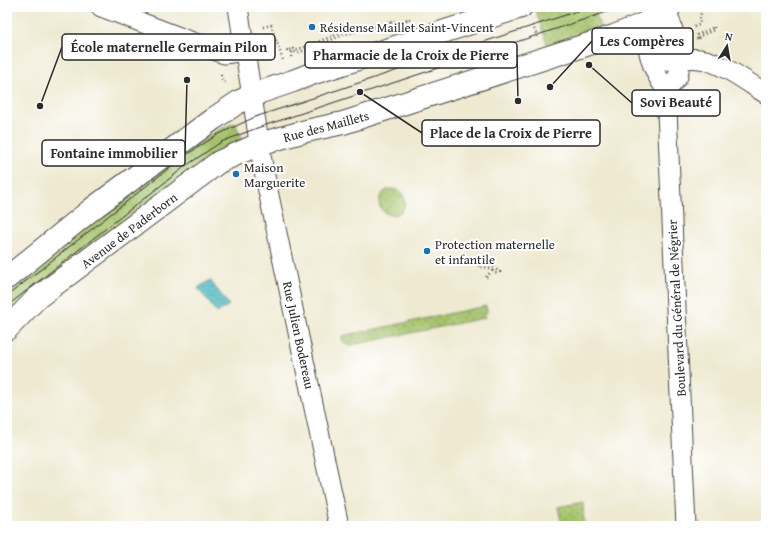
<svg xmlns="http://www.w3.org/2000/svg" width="773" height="533" viewBox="0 0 773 533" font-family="'Gentium Book Plus',serif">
  <defs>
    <pattern id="grass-dots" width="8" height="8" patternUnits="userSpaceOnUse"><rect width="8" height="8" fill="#a5c36b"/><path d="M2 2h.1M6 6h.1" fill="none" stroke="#879f58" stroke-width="1.8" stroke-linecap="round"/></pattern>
    <pattern id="water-rules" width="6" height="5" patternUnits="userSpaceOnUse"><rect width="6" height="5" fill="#49b8c1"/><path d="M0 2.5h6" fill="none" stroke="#3d969d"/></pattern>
  </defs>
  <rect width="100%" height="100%" fill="#fff"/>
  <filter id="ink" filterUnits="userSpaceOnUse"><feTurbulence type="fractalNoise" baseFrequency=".025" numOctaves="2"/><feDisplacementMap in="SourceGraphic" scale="8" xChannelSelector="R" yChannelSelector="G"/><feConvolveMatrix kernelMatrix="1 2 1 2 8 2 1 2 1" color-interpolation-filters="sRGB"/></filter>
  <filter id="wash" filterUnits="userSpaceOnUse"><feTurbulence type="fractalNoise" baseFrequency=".012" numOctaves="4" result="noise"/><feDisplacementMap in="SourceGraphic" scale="16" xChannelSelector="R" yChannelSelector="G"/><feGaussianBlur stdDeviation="0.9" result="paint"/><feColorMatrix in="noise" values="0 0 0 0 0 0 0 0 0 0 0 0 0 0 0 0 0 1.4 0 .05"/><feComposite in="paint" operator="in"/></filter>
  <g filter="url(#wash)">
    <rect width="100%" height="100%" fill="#eee9d0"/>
    <path fill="url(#grass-dots)" stroke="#68774b" d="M550,7H594L600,28L571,36L548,47L536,11Z
      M235,123L242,139L215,153L26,296L7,313V290L121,200L181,154L216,131Z
      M379 202a13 13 0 1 1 26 0a13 13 0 1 1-26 0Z
      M486,306L487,311L484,318L348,346L342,341V336Z
      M583,502L584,526H562L558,507Z"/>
    <path fill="url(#water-rules)" stroke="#3a7276" d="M210,280L229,305L217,313L198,288Z"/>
  </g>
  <g filter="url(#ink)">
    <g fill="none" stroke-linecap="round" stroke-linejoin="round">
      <defs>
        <path id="minor" d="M101,7L224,54L245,51
          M238,7L263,167L339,526
          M664,7C672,20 683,62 678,76C675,81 670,86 666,90
          M664,16L661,25C657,28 651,29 649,34C644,42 652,65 656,73C659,79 663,85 666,90L686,526
          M649,51C668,68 679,56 700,59C719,61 749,83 766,94"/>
        <path id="primary" d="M7,278L92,209L213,119L240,101L252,95L293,81L314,73L521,7
          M7,329L37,298L219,162L259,144L306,131L343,123L614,36L643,24L670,7"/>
      </defs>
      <use href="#minor" stroke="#484844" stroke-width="21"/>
      <use href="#primary" stroke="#484844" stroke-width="24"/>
      <path stroke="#484844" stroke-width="2.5" stroke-dasharray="1 3" stroke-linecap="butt" d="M603,7L606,14
        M410,19L346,34L298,53L287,50V49L292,50L293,49L297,50L343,32V30Z
        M533,25L537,37
        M263,27L271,25L283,60
        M694,27L699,25L702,7
        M714,27V30L700,36L697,40V35Z
        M291,57L293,49
        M221,75L222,79L226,84
        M478,263L490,265L500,272L495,273C491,268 486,267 479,267Z
        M486,277L493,270"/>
      <use href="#minor" stroke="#fff" stroke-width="19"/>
      <use href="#primary" stroke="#fff" stroke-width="22"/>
      <path stroke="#2b2b2b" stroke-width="1" d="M7,296L183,157L217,135L255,117L590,7
        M7,306L187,165L221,142L257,128L622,7"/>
    </g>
  </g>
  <g fill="#1f6fb2" stroke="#fff" stroke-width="1.5">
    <circle cx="312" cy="27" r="4"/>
    <circle cx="236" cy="174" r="4"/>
    <circle cx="427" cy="251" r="4"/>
  </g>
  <g text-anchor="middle" stroke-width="4" stroke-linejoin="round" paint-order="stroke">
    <g font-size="13" fill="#2b2b2b" stroke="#fff" text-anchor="start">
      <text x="320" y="32">Résidense Maillet Saint-Vincent</text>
      <text x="244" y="172">Maison<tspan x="244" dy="15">Marguerite</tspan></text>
      <text x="435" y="249">Protection maternelle<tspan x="435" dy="15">et infantile</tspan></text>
    </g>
    <g font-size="13" fill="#2b2b2b" stroke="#fff">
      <text transform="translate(326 126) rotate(-15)" y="5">Rue des Maillets</text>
      <text transform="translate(129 230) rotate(-37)" y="5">Avenue de Paderborn</text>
      <text transform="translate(676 308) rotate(-93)" y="5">Boulevard du Général de Négrier</text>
      <text transform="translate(299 335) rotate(78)" y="5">Rue Julien Bodereau</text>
    </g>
  </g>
  <path fill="none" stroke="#2b2b2b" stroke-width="1.5" d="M550 87L592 41M40 106L62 47M518 101L517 55M589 65L632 103M360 92L422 133M187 80L185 153"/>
  <g fill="#2b2b2b" stroke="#fff" stroke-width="1.5">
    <circle cx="550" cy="87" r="4"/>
    <circle cx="40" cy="106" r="4"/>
    <circle cx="518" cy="101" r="4"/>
    <circle cx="589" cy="65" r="4"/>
    <circle cx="360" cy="92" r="4"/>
    <circle cx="187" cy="80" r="4"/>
  </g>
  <g fill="#fff" stroke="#2b2b2b" stroke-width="1.5">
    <rect x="592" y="28" width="101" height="26" rx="4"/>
    <rect x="62" y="34" width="213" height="26" rx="4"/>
    <rect x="305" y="42" width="212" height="26" rx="4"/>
    <rect x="632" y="90" width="88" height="26" rx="4"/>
    <rect x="422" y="120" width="178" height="26" rx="4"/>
    <rect x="42" y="140" width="143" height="26" rx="4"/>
  </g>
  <g font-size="14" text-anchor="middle" font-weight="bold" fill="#2b2b2b">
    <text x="642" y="46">Les Compères</text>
    <text x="169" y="52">École maternelle Germain Pilon</text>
    <text x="411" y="60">Pharmacie de la Croix de Pierre</text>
    <text x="676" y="107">Sovi Beauté</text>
    <text x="511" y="138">Place de la Croix de Pierre</text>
    <text x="114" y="158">Fontaine immobilier</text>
  </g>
  <rect width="773" height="533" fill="none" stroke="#fff" stroke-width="24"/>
  <g transform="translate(727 46) rotate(11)" stroke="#ffffff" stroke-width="3" paint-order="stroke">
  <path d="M0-3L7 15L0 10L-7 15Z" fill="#2b2b2b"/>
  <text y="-6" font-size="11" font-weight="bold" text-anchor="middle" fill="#2b2b2b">N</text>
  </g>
</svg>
